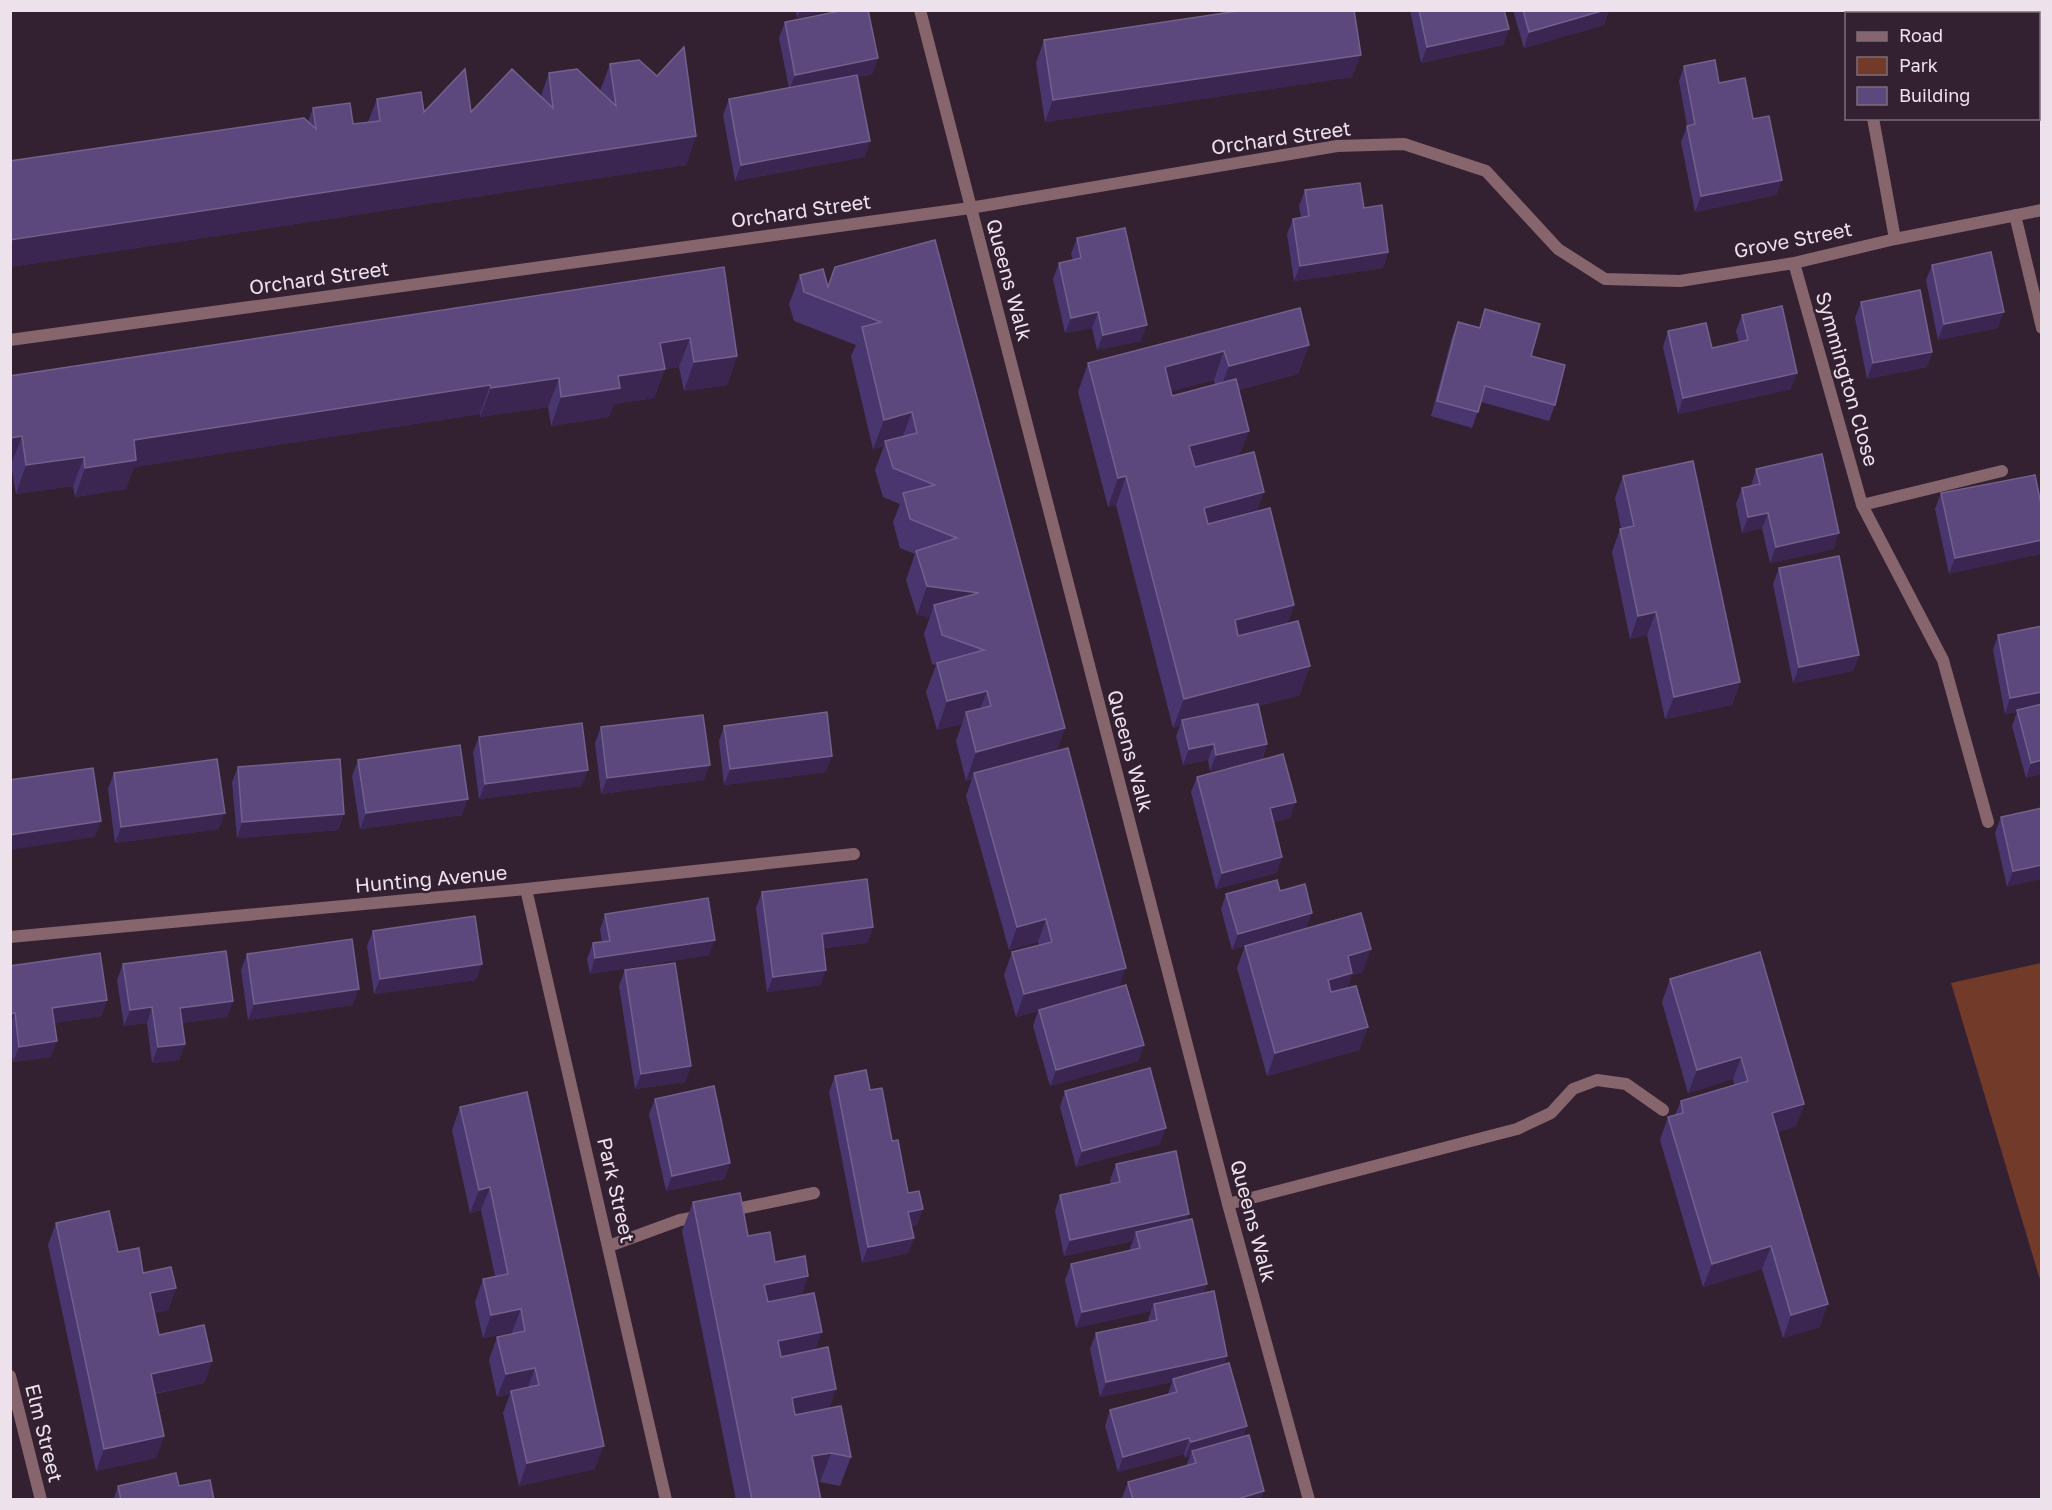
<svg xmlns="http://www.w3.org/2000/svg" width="2052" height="1510" viewBox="0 0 2052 1510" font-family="'Golos Text',sans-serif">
  <rect width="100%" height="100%" fill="#332131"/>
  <path fill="#723a29" d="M2041,963H2042L2041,1283L1951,983Z"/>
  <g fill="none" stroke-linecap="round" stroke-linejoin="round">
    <path stroke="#87656c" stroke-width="12" d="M1228,1204L1517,1129L1551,1113L1573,1089L1597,1080L1626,1084L1663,1110
      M727,1211L814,1193
      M609,1246L680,1220L702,1216"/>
    <path stroke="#87656c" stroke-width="12" d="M920,10L1228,1204L1309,1500
      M1853,10V14
      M1873,118L1895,239
      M2015,215L2042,328
      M1794,263L1862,505L1943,660L1988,822
      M10,340L970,208L1337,146L1404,144L1486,171L1558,249L1605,279L1680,281L1794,263L1895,239L2042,210
      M1862,505L2002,471
      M526,889L666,1500
      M10,937L526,889L854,854
      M10,1376L41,1500"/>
  </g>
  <path fill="#4a366e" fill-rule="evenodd" d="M796,10H830L797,18Z
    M1410,10H1504L1509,29L1503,45L1421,63Z
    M1513,10H1609L1604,25L1524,48Z
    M785,22L878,58L872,74L858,77L870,141L864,157L735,181L723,115L729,99L789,88L779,38Z
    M1044,40L1352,77L1045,122L1036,63Z
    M610,64L696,136L686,165L10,267L308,122L313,108L353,124L368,122L377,99L424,112H471L541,96L549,73L600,91Z
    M1684,66L1719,83L1753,119L1782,180L1776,195L1695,212L1681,142L1687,126L1679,81Z
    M1305,190L1364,208L1388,252L1383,268L1294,281L1287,234L1293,219L1301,217L1299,206Z
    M1077,238L1141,341L1097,350L1092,328L1065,333L1053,279L1059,263L1073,260L1071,254Z
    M935,240L1065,728L1056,752L1119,987L1144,1045L1138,1061L1050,1086L1033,1026L1038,1011L1016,1017L1004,975L1012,952L1039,945L1038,942L1009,950L966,796L972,779L966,781L956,741L962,724L937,730L926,692L936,665L932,664L924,634L930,617L917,615L906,580L915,554L900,548L893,522L900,504L883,497L875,470L884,446L873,449L851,356L856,345L794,321L789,304L800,275L828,287Z
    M1932,265L1998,328L1938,340L1926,280Z
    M724,267L737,356L727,385L684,391L679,367L665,369L654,398L614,404L609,417L551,426L548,407L480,417V414L134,467L126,489L75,497L73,486L16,494L11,465H10V376Z
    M1861,302L1932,352L1927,367L1867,379L1855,318Z
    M1485,309L1531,356L1555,405L1549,421L1481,402L1472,428L1431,416L1452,337L1458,322L1479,327Z
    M1742,315L1791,389L1678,414L1663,347L1668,331L1712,348L1739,342L1736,331Z
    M1309,345L1298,374L1238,390L1240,456L1258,511L1294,605L1287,624L1300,695L1259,706L1267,744L1262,760L1290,818L1273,822L1282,857L1276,873L1216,889L1191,792L1197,777L1249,763L1210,771L1208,760L1183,765L1176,736L1180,726L1173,728L1116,505L1108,507L1078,392L1088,363ZM1214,380L1215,385L1172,396L1171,391Z
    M1756,469L1834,549L1770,563L1762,528L1742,533L1736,504L1742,488L1751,486Z
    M2035,475L1949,574L1935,509L1941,493Z
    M1623,476L1740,682L1732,705L1665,719L1647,635L1630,639L1612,552L1620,529L1621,528L1615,498Z
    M1779,568L1859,655L1853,671L1793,683L1773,584Z
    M2042,626V774L2026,778L2012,726L2017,712L2005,714L1993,650L1998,635Z
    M724,726L826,772L724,785L719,741Z
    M601,727L704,780L601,794L595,743Z
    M479,737L582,786L479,799L473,752Z
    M358,760L462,815L360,829L352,776Z
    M238,767L344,814L338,830L237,838L232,782Z
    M114,773L219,829L115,843L108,789Z
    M2042,808L2007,887L1995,833L2001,817Z
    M1280,891L1307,928L1363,972L1352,975L1347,988L1368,1027L1359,1050L1267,1076L1237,968L1245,946L1232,950L1221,909L1226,894Z
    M762,892L873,927L867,943L824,948L821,985L767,992L756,908Z
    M605,914L709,955L590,974L587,959L593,943L602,942L600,930Z
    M373,931L476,980L374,994L367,946Z
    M247,954L353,1005L248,1020L241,970Z
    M123,964L233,1001L227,1017L182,1023L185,1044L179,1060L152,1063L147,1023L124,1026L117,980Z
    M10,966L107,1000L101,1016L54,1023L51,1057L13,1062L10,1040Z
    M625,970L691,1066L685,1082L635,1089L619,986Z
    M1670,979L1804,1104L1796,1126L1778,1132L1820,1327L1783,1338L1762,1269L1703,1287L1660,1140L1668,1117L1675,1115L1681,1101L1734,1085L1733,1079L1688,1093L1662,1002Z
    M835,1076L870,1090L892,1141L908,1193L917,1225L911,1226L914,1238L908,1253L862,1263L829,1092Z
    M1065,1091L1160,1144L1076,1167L1060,1107Z
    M655,1099L730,1163L724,1179L666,1191L649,1114Z
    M460,1107L595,1469L519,1486L503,1413L510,1394L497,1397L489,1360L497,1337L513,1334L512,1332L483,1338L475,1302L483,1279L495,1276L481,1210L470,1213L452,1130Z
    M1116,1164L1187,1220L1203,1294L1227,1356L1224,1364L1247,1426L1243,1436L1261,1500H1123L1122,1498L1128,1482L1186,1466L1190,1456L1185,1458L1184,1454L1118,1472L1105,1426L1110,1410L1168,1394L1172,1382L1100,1397L1090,1349L1096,1333L1149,1322L1148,1320L1151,1311L1076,1328L1065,1280L1071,1264L1131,1250L1130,1248L1133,1241L1064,1256L1055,1211L1060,1195L1111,1184L1110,1180Z
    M693,1202L748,1236L775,1262L808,1276L801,1296L830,1408L851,1457L840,1486L820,1482L817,1483L821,1500H736L682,1231Z
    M56,1223L118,1252L143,1273L176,1288L168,1310L155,1313L159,1335L212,1361L204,1383L155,1394L164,1436L156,1458L96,1471L48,1245Z
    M118,1486H179L214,1500H113Z"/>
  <path fill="#3a2650" d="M800,10H830L797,18Z
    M1605,10H1609L1604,25L1524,48L1529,32Z
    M1509,29L1503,45L1421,63L1427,47Z
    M1361,55L1352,77L1045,122L1053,100Z
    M878,58L872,74L789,90L795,75Z
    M696,136L686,165L10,267V240Z
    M870,141L864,157L735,181L741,165Z
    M1782,180L1776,195L1695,212L1701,196Z
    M1388,252L1383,268L1294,281L1300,266Z
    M1098,312L1092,328L1065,333L1071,318Z
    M2004,312L1998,328L1938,340L1944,324Z
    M1147,325L1141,341L1097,350L1103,335Z
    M690,338L679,367L665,369L654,398L614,404L609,417L551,426L561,397L618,376L660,343Z
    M1309,345L1298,374L1218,395L1229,366Z
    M1224,351L1214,380L1154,396L1165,367Z
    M1932,352L1927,367L1867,379L1873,363Z
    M737,356L727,385L684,391L694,362Z
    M1797,373L1791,389L1678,414L1683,398Z
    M559,378L548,407L480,417L491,388Z
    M490,385L480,414L134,467L126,489L75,497L85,468L134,440Z
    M912,412L901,441H885L884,446L873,449L884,420Z
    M1249,431L1238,460L1179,475L1189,446Z
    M22,436L11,465H10V438Z
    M84,457L73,486L16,494L26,465Z
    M1126,476L1116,505L1108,507L1118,478Z
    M1264,492L1254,521L1193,537L1204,508Z
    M1768,513L1762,528L1742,533L1748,517Z
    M1839,533L1834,549L1770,563L1776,547Z
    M2042,540V554L1949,574L1955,558Z
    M927,586L979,593L934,605L930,617L917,615Z
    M1294,605L1283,634L1224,649L1235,620Z
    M1656,612L1647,635L1630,639L1638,616Z
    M1859,655L1853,671L1793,683L1799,667Z
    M1310,666L1300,695L1183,726L1182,720L1180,726L1173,728L1184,699Z
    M1740,682L1732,705L1665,719L1674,697Z
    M987,691L976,720L966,712L962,724L937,730L947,701Z
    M2042,692V707L2005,714L2010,698Z
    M1065,728L1054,757L974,773L972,779L966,781L976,752Z
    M1214,744L1208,760L1183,765L1189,749Z
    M1267,744L1261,760L1210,771L1216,755Z
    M832,756L826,772L724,785L730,769Z
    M2042,760V774L2026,778L2031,763Z
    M710,765L704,780L601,794L607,778Z
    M588,770L582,786L479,799L485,784Z
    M468,799L462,815L360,829L366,813Z
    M1296,802L1290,818L1264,824L1270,808Z
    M225,813L219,829L115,843L121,827Z
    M344,814L338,830L237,838L242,822Z
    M101,821L95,837L10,850V835Z
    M1282,857L1276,873L1216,889L1222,873Z
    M2042,865V879L2007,887L2013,871Z
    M1312,913L1306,929L1232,950L1238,934Z
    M1046,919L1038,942L1009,950L1017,927Z
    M873,927L867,943L816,949L822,934Z
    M715,940L709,955L590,974L595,958Z
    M1371,949L1363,972L1352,975L1344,996L1320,1003L1328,980L1348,956Z
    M482,964L476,980L374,994L380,979Z
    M1126,968L1118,990L1016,1017L1024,994Z
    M826,970L821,985L767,992L773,977Z
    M359,989L353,1005L248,1020L254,1004Z
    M107,1000L101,1016L46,1024L52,1008Z
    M233,1001L227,1017L174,1024L180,1008Z
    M152,1007L147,1023L124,1026L130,1010Z
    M15,1013L10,1025V1014Z
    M1368,1027L1359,1050L1267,1076L1275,1053Z
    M57,1041L51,1057L13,1062L19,1047Z
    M185,1044L179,1060L152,1063L158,1047Z
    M1144,1045L1138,1061L1050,1086L1056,1070Z
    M1741,1057L1733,1079L1688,1093L1697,1070Z
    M691,1066L685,1082L635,1089L641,1074Z
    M1804,1104L1796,1126L1764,1136L1772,1113Z
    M1166,1128L1160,1144L1076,1167L1082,1151Z
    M730,1163L724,1179L666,1191L672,1176Z
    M490,1187L481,1210L470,1213L479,1190Z
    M923,1209L917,1225L903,1227L908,1212Z
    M1189,1214L1184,1230L1136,1232L1133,1241L1064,1256L1070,1240Z
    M914,1238L908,1253L862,1263L868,1247Z
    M1771,1246L1762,1269L1703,1287L1712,1264Z
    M808,1276L798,1305L753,1314L764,1285Z
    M1207,1284L1201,1300L1154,1304L1151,1311L1076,1328L1082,1312Z
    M176,1288L168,1310L142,1316L150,1293Z
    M1828,1304L1820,1327L1783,1338L1791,1315Z
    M521,1309L512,1332L483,1338L491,1315Z
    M822,1332L811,1361L767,1370L778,1341Z
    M1227,1356L1221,1372L1173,1379L1172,1382L1100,1397L1106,1382Z
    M212,1361L204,1383L142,1396L151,1374Z
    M535,1368L527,1390L511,1391L510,1394L497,1397L506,1374Z
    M836,1389L826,1418L782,1427L792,1398Z
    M1247,1426L1241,1442L1192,1451L1190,1456L1185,1458L1191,1442Z
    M164,1436L156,1458L96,1471L104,1449Z
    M1189,1438L1184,1454L1118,1472L1123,1457Z
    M604,1446L595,1469L519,1486L527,1463Z
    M831,1453L820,1482L802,1485L812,1456Z
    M1264,1491L1261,1500H1234Z"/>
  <path fill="#5c487c" stroke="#72608d" stroke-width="1.5" d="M845,10H868L878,58L795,75L785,22Z
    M1245,10H1354L1361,55L1053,100L1044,40Z
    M1419,10H1504L1509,29L1427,47Z
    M1523,10H1605L1529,32Z
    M684,47L696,136L10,240V161L304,118L316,129L313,108L350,103L353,124L380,121L377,99L421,92L424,112L465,69L471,112L512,69L553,108L549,73L577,69L616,106L610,64L639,60L657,76Z
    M1715,60L1719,83L1745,78L1753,119L1769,116L1782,180L1701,196L1687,126L1695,124L1684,66Z
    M857,75L870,141L741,165L729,99Z
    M1360,183L1364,208L1382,205L1388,252L1300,266L1293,219L1309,216L1305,190Z
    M1125,228L1147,325L1103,335L1098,312L1071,318L1059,263L1081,258L1077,238Z
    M935,240L1065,728L976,752L966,712L991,706L987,691L947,701L937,663L984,650L942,635L934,605L979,593L927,586L916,551L957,538L910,519L903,493L935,485L893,468L885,441L917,433L912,412L884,420L862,327L881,322L804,292L800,275L823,269L828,287L835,267Z
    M1991,252L2004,312L1944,324L1932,265Z
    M724,267L737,356L694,362L690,338L660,343L665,369L618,376L620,388L561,397L559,378L491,388L490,385L134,440L136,460L85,468L84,457L26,465L22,436L10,438V376Z
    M1920,290L1932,352L1873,363L1861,302Z
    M1782,306L1797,373L1683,398L1668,331L1706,323L1712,348L1748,340L1742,315Z
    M1300,308L1309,345L1229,366L1224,351L1165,367L1172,396L1236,379L1249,431L1189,446L1195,467L1254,452L1264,492L1204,508L1208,524L1270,508L1294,605L1235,620L1238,636L1298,621L1310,666L1184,699L1126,476L1118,478L1088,363Z
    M1485,309L1540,324L1531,356L1565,365L1555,405L1485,386L1478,412L1437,401L1458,322L1480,328Z
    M1822,454L1839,533L1776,547L1768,513L1748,517L1742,488L1760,484L1756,469Z
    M1693,461L1740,682L1674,697L1656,612L1638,616L1620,529L1634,526L1623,476Z
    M2035,475L2042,509V540L1955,558L1941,493Z
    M1839,556L1859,655L1799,667L1779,568Z
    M2042,626V692L2010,698L1998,635Z
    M1258,704L1267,744L1216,755L1214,744L1189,749L1182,720Z
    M2042,704V760L2031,763L2017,710Z
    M827,712L832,756L730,769L724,726Z
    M703,715L710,765L607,778L601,727Z
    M582,723L588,770L485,784L479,737Z
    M460,745L468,799L366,813L358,760Z
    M1068,748L1126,968L1024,994L1012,952L1052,942L1046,919L1017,927L974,773Z
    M1283,754L1296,802L1270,808L1282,857L1222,873L1197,777Z
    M217,759L225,813L121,827L114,773Z
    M340,759L344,814L242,822L238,767Z
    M93,768L101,821L10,835V780Z
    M2042,808V865L2013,871L2001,817Z
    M867,879L873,927L822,934L826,970L773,977L762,892Z
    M1277,880L1280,891L1305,884L1312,913L1238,934L1226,894Z
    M708,898L715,940L595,958L593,943L610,941L605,914Z
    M1361,913L1371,949L1348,956L1352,973L1328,980L1331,992L1356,986L1368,1027L1275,1053L1245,946Z
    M475,916L482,964L380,979L373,931Z
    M352,939L359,989L254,1004L247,954Z
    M226,951L233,1001L180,1008L185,1044L158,1047L152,1007L130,1010L123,964Z
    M1760,952L1804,1104L1772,1113L1828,1304L1791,1315L1771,1246L1712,1264L1668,1117L1683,1113L1681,1101L1748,1081L1741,1057L1697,1070L1670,979Z
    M100,953L107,1000L52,1008L57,1041L19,1047L15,1013L10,1014V966Z
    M675,963L691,1066L641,1074L625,970Z
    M1126,985L1144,1045L1056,1070L1039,1010Z
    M1150,1068L1166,1128L1082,1151L1065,1091Z
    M866,1070L870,1090L882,1088L892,1141L898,1140L908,1193L919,1191L923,1209L908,1212L914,1238L868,1247L835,1076Z
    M714,1086L730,1163L672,1176L655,1099Z
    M527,1092L604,1446L527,1463L511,1391L539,1385L535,1368L506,1374L497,1337L525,1331L521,1309L491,1315L483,1279L508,1274L490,1187L479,1190L460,1107Z
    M1176,1151L1189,1214L1070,1240L1060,1195L1120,1182L1116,1164Z
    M740,1193L748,1236L770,1232L775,1262L805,1256L808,1276L764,1285L768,1302L814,1293L822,1332L778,1341L781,1357L828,1347L836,1389L792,1398L795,1415L841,1406L851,1457L831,1453L812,1456L821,1500H752L693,1202Z
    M109,1211L118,1252L139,1248L143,1273L171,1267L176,1288L150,1293L159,1335L204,1325L212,1361L151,1374L164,1436L104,1449L56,1223Z
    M1192,1219L1207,1284L1082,1312L1071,1264L1140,1248L1136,1232Z
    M1214,1291L1227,1356L1106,1382L1096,1333L1157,1320L1154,1304Z
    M1229,1363L1247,1426L1191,1442L1189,1438L1123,1457L1110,1410L1177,1392L1173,1379Z
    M1249,1435L1264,1491L1234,1500H1133L1128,1482L1196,1463L1192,1451Z
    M176,1473L179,1486L210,1480L214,1500H121L118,1486Z"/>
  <g text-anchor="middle" stroke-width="5" stroke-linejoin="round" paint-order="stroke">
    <g font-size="20" fill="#ede1eb" stroke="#332131">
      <text transform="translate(1281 138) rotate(-8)" y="7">Orchard Street</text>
      <text transform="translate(801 211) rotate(-8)" y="7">Orchard Street</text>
      <text transform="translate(1793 240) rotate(-11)" y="7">Grove Street</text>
      <text transform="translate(319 278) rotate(-8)" y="7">Orchard Street</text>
      <text transform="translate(1009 280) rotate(75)" y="7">Queens Walk</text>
      <text transform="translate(1847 379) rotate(74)" y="7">Symmington Close</text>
      <text transform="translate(1130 751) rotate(75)" y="7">Queens Walk</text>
      <text transform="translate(431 879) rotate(-5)" y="7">Hunting Avenue</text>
      <text transform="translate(616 1190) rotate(77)" y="7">Park Street</text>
      <text transform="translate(1253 1221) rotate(75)" y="7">Queens Walk</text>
      <text transform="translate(44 1433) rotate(76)" y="7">Elm Street</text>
    </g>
  </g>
  <rect width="2052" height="1510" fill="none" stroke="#ede1eb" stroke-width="24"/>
  <rect x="1845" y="12" width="195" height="108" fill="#332131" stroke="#7d6e7b" stroke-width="1.5"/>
  <rect x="1857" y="32" width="30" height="9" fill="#87656c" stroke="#7d6e7b" stroke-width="1.5"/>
  <text x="1899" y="42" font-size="18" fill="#ede1eb">Road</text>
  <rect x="1857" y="57" width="30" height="18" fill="#723a29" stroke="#7d6e7b" stroke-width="1.5"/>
  <text x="1899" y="72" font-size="18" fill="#ede1eb">Park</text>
  <rect x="1857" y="87" width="30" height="18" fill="#5c487c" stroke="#7d6e7b" stroke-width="1.5"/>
  <text x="1899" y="102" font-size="18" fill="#ede1eb">Building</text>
</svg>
